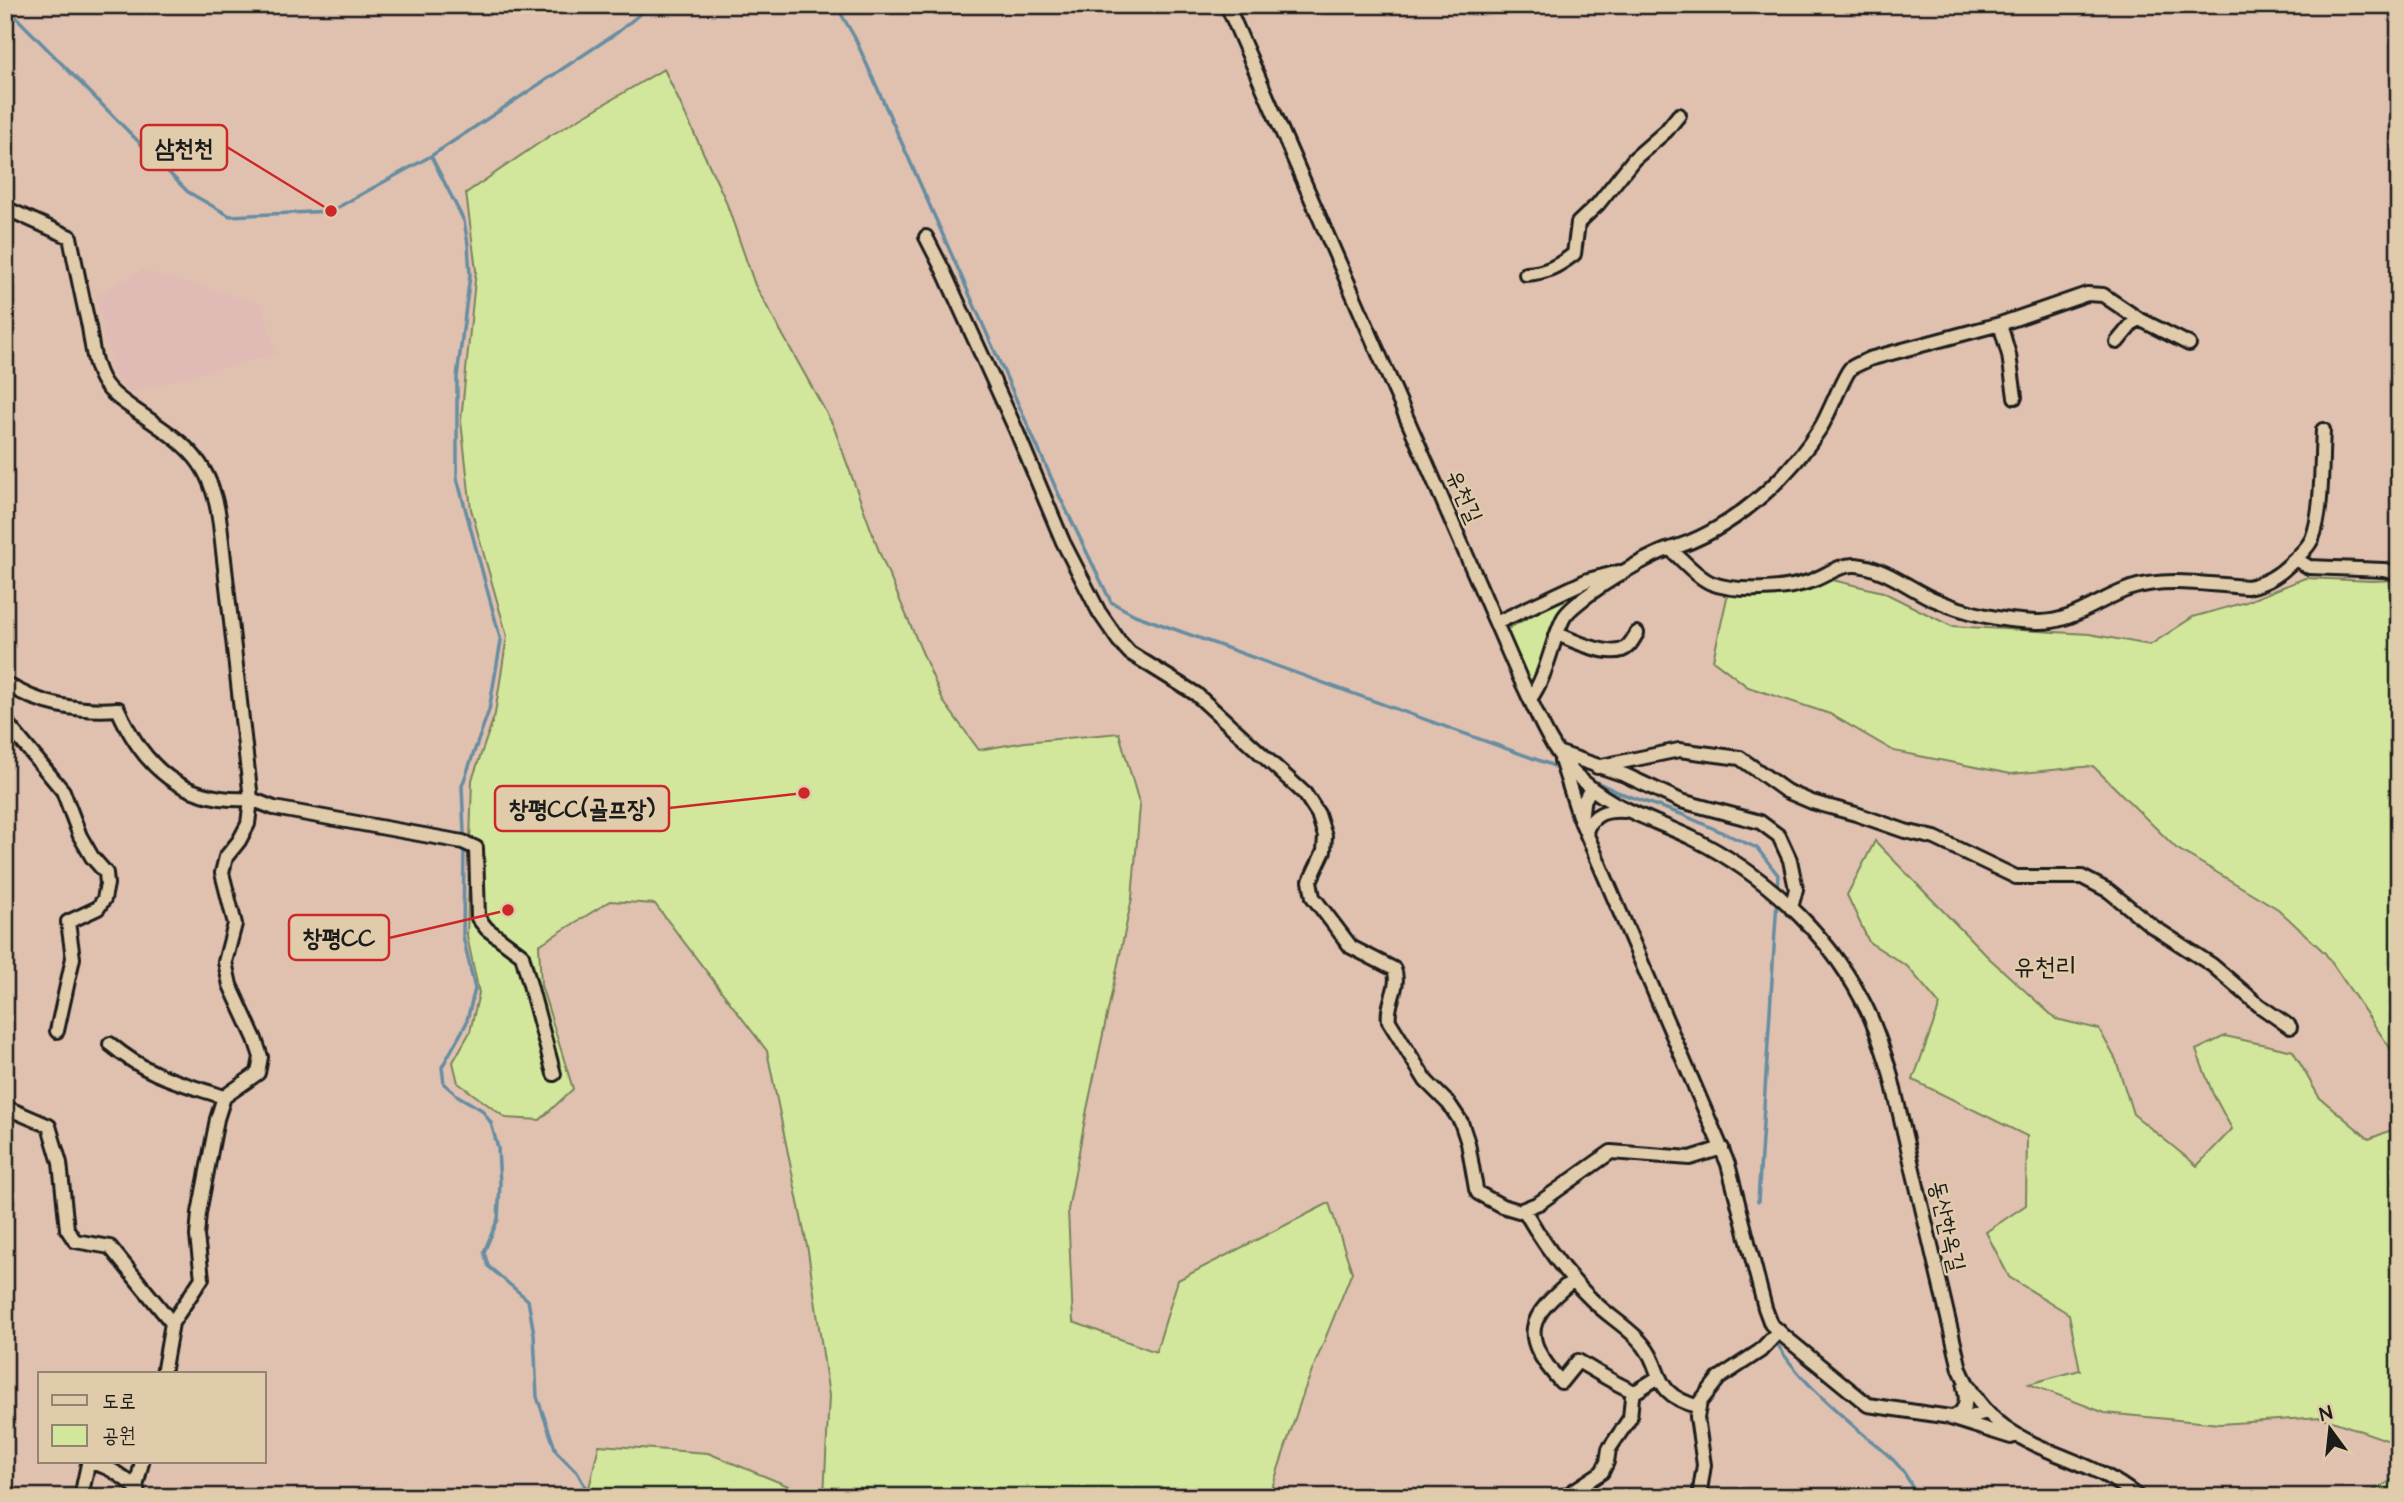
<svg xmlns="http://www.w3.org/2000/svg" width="2404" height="1502" viewBox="0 0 2404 1502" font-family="'Architects Daughter','Poor Story',sans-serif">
  <rect width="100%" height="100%" fill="#e0c1b0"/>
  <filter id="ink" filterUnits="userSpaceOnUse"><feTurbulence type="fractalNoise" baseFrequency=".0143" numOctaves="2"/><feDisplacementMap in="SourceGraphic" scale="14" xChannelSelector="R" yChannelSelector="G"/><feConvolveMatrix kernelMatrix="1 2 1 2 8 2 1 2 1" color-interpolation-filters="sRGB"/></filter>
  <g filter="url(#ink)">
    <path fill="#e0bab4" d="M142,270L262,304L276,354L130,392L114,374L96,296Z"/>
    <path fill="#d3e79c" stroke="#78825c" stroke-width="2" d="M664,69L725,199L755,285L833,425L880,554L943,701L979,750L1025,742L1119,733L1140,806L1132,898L1086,1114L1068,1210L1073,1322L1156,1352L1178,1280L1329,1203L1352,1272L1304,1391L1269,1497H824L829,1396L808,1251L767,1051L655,904L610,901L539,945L541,985L573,1089L540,1120L506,1118L458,1083L453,1062L470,1032L479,993L467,936L472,780L495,714L507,636L471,509L461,421L476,270L466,193L548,137Z
      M1807,574L1883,592L1951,626L2089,634L2150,645L2193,617L2246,602L2305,578L2372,581L2399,580V1061L2325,953L2278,909L2176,848L2093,766L2011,774L1894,751L1830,714L1748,687L1713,660L1728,593Z
      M1587,585H1596L1566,608L1531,689L1506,630Z
      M1875,841L1989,958L2056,1019L2099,1029L2116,1060L2133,1114L2197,1166L2232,1129L2213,1094L2196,1050L2225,1036L2293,1051L2319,1097L2369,1139L2399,1127V1455L2390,1441L2321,1417L2220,1424L2105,1413L2029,1384L2080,1370L2069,1314L2009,1277L1986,1232L2026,1205L2027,1136L1913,1080L1940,1005L1908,967L1869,942L1847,895Z
      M599,1445L708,1453L815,1497H587Z
      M2399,1476V1497H2363Z"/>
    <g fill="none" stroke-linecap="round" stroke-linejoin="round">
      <path stroke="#668da1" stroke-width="3.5" d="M836,5L855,38L1058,493L1111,602L1135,615L1557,767
        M5,6L188,192L230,216L331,211L431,156L618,32L651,5
        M431,156L464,221L468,244L470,275L457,377V478L501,641L489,710L462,786L464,833
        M1590,779L1620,793L1681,814L1757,848L1778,875L1777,889
        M464,850L463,936L475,989L466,1024L442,1067L444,1084L458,1096L482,1110L491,1123L498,1148L500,1184L498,1219L484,1252L488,1266L528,1300L534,1334L537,1397L556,1451L577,1472L591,1497
        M1758,1202L1777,900
        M1778,1345C1795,1375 1830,1405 1856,1428C1878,1448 1908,1465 1915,1497"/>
      <defs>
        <path id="minor" d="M1227,5L1519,676C1535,708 1549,747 1574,773C1611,810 1649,817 1694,839C1762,873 1825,930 1861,998C1874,1021 1882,1047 1890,1072L1960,1369C1997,1457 2073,1444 2138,1497
          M5,208L70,237C76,267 82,297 89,327C92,346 94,368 105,384C113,396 127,404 138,412C188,446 212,461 220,524L251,799L274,808L463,842L476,848L478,918L487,929L522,955L554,1074
          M926,237L943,270L1016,430L1063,542L1099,612L1119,641L1130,653L1196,694L1305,794L1318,814L1325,836L1324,851L1310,881L1313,897L1351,947L1394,969C1401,987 1386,1002 1389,1021L1426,1081L1449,1104L1461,1122L1468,1143L1476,1189L1478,1193L1502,1206L1519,1211L1539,1203L1611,1152L1690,1158L1722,1148
          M1526,274C1546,273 1558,266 1574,254L1578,223L1598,204L1634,159L1666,131L1679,115
          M2000,324L2009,355L2015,397
          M2117,342L2137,318
          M1670,549C1731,531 1788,479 1821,427C1829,414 1843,377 1850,369C1854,365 1864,362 1869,359L2000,324L2087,294L2103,295L2137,318L2189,344
          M2296,559L2309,567L2384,570L2399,573
          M1496,623L1588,580L1619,572
          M1558,634C1573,641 1606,656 1622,650C1630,647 1633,639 1637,633
          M5,683C38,705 79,712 118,709C144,768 183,803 251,799L248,824L239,841L226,857L222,873L235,924L225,962L230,985L255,1039L261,1057L258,1073L224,1097L217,1119L199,1213L197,1236L202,1278L172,1323
          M1530,699C1548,674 1550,646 1563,619C1571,601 1651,553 1670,549C1683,560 1697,577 1711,583C1735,593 1787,590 1811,581C1826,576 1839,564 1856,565C1883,567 1909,588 1933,599C1965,613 2002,621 2037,622C2073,623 2098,599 2131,588C2166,576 2211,585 2247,587C2265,584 2278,576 2290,564C2298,557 2307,549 2312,539C2323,512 2321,461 2323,430
          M5,721L63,791L80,836L92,857L106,873L107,884L104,899L98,908L68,922L73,958L57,1031
          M1560,753L1625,775L1681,801L1760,822L1779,836L1790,860L1796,889L1791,908
          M1561,760L1579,816
          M1597,767L1679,750L1740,758L1786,791L1812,802L1856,814L1905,831L1935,838L2016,877H2082L2109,891L2152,926L2212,965L2260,1006L2290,1027
          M1591,788L1583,803L1581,821L1728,1164L1765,1308L1771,1324L1785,1337L1868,1405L1964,1419L1986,1412
          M1586,831C1593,813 1606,810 1624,811
          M110,1044C148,1076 178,1082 224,1097
          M5,1107L49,1126L60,1163L67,1229L75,1241L110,1247L172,1323L163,1374
          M1524,1210C1543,1243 1565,1274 1592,1300C1606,1314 1623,1324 1637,1338C1667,1367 1646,1392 1699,1407
          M1573,1280C1527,1318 1519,1335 1561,1382L1578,1361C1597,1372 1615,1384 1635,1392
          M1964,1387C1968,1402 1966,1413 1950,1418L2011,1437
          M81,1497L88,1464C104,1461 123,1478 136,1487
          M139,1497L136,1487L142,1462
          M1564,1497L1602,1472L1607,1462L1609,1449L1630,1418L1632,1397L1635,1392L1659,1377
          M1699,1497L1704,1465L1697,1417L1700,1402L1719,1378L1760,1351L1779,1331"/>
      </defs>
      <use href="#minor" stroke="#1c1c1c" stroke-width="18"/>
      <use href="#minor" stroke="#e0cbaa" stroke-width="12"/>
    </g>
  </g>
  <g text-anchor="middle" stroke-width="5" stroke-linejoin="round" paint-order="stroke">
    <g font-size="23" fill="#1c1c1c" stroke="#e0cbaa">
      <text transform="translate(1465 496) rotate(66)" y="8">유천길</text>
      <text transform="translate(1948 1226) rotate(77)" y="8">동산한옥길</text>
    </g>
    <g font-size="26" fill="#1c1c1c" stroke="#e0cbaa">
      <text x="2045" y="975">유천리</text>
    </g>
  </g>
  <path fill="none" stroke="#cd2727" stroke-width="2.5" d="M331 211L227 147M804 793L669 808M508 910L389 938"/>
  <g fill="#cd2727" stroke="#e0cbaa" stroke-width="2.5">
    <circle cx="331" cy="211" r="7"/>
    <circle cx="804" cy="793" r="7"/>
    <circle cx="508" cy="910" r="7"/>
  </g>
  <g fill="#e0cbaa" stroke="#cd2727" stroke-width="2.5">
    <rect x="141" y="125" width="86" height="45" rx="7"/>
    <rect x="495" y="786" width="174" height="45" rx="7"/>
    <rect x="289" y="915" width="100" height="45" rx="7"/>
  </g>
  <g font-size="24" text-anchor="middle" font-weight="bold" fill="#1c1c1c">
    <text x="184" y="156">삼천천</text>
    <text x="582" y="817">창평CC(골프장)</text>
    <text x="339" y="946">창평CC</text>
  </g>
  <rect width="2404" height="1502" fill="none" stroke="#e0cbaa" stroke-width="28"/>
  <rect x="14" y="14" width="2376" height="1474" fill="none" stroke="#1c1c1c" stroke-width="2.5" filter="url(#ink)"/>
  <rect x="38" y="1372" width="228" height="91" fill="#e0cbaa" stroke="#928571" stroke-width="2"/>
  <rect x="52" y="1395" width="35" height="10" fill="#e0cbaa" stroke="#928571" stroke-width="2"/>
  <text x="102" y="1408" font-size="21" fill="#1c1c1c">도로</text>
  <rect x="52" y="1425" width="35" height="21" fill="#d3e79c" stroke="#928571" stroke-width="2"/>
  <text x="102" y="1442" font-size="21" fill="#1c1c1c">공원</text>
  <g transform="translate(2330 1429) rotate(345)" stroke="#e0cbaa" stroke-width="5" paint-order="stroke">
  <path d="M0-5L12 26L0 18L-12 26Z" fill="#1c1c1c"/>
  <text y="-10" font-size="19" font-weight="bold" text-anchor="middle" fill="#1c1c1c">N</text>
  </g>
</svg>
